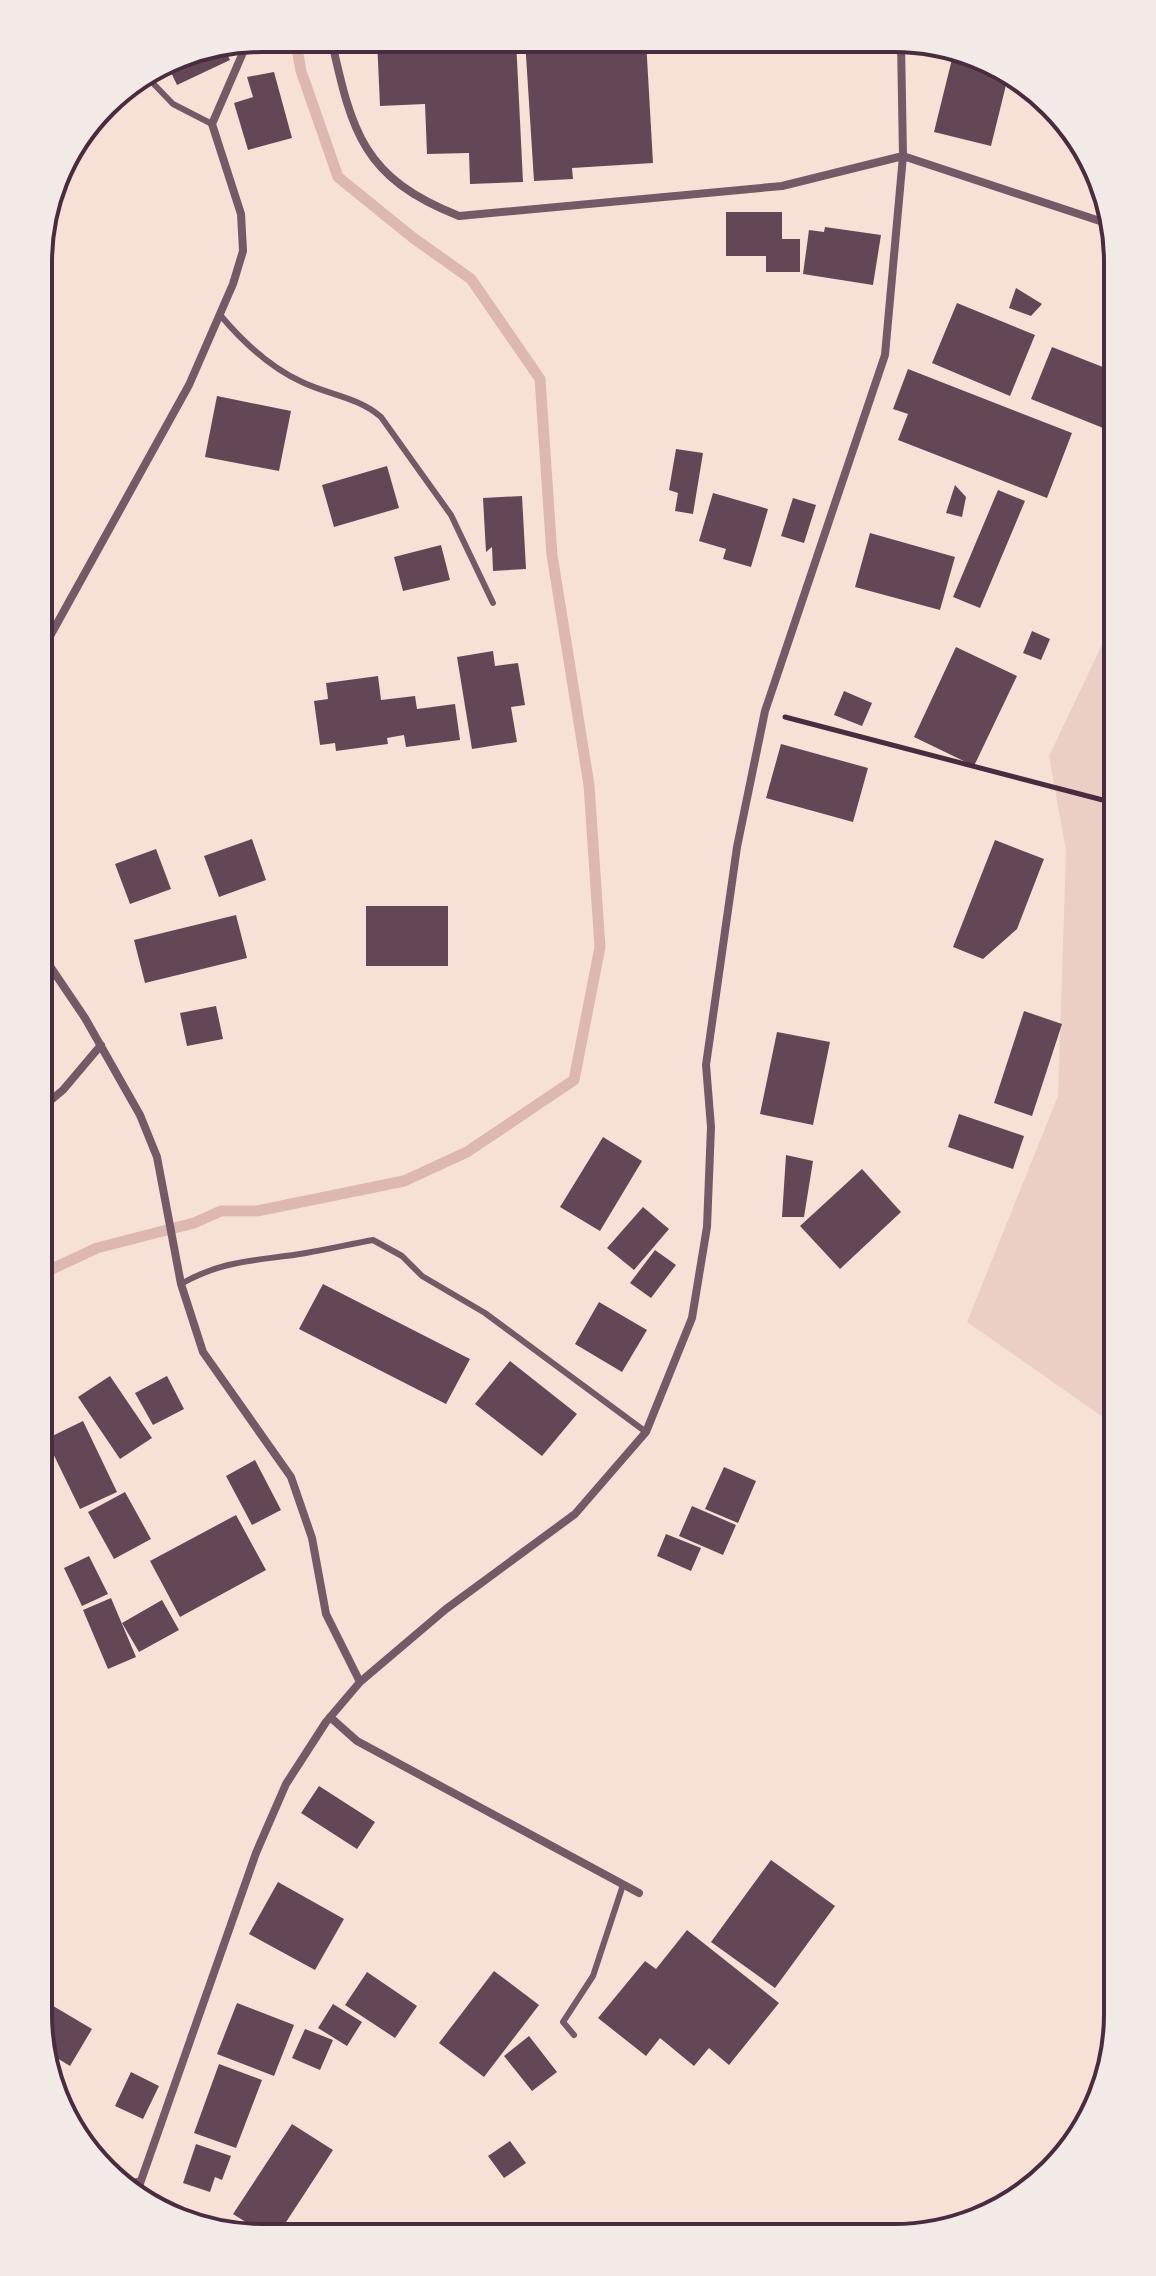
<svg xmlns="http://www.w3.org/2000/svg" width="1156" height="2276" viewBox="0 0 1156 2276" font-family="'Public Sans',sans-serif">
  <rect width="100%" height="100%" fill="#f7e1d7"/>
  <path fill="#ebcfc5" d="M1118,611V1420H1107L967,1322L1058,1096L1066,851L1049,756Z"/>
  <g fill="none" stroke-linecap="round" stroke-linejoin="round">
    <path stroke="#dcb8b0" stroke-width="11" d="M39,1275L97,1248L194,1223L221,1211H257L404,1181L467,1152L574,1080L600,947L589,785L552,555L540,379L471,279L412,237L338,177L301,71L295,38"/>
  </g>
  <path fill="#644757" d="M377,39L516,40L523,182L470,184L469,153L427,154L425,104L380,106Z
    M525,40H646L653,163L572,168L573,179L534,181Z
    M223,46L230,60L177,85L166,62L177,55Z
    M954,51L1008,77L991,146L934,132Z
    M274,72L292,138L248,150L234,103L253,97L247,77Z
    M1009,77L1035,90V91L1007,88Z
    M726,212H782V239H800V272H766V256H726Z
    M825,227L881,235L873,285L803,274L809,230L824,232Z
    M1016,288L1042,304L1031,316L1009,308Z
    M957,303L1035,335L1010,396L932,363Z
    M1052,347L1118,373V434L1031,399Z
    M908,369L1072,433L1047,498L898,440L908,414L893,409Z
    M217,396L291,411L279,471L205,457Z
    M676,449L703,453L693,514L675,511L678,493L669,490Z
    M387,466L399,508L334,527L322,485Z
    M955,485L966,497L962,517L946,513Z
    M998,490L1025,501L980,608L953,597Z
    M713,493L768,509L751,567L723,559L726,549L699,541Z
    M522,496L526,569L493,571L492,547L486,552L483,498Z
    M793,498L816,505L804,543L781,536Z
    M870,533L955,557L940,610L855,587Z
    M441,545L450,580L403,591L394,557Z
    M1032,631L1050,639L1041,660L1023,653Z
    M956,647L1017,676L974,766L914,737Z
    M493,651L495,666L518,663L525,705L511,707L517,742L472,749L457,657Z
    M378,676L381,700L415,696L417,709L455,704L460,740L406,747L404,735L387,738L388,744L336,751L335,743L320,745L314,701L328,699L326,683Z
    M844,691L872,703L862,726L834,715Z
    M781,744L868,768L853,822L766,798Z
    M252,839L266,880L219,897L204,856Z
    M995,840L1044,859L1017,929L983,959L953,947Z
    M156,849L171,889L130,904L115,864Z
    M366,906H448V966H366Z
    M236,915L247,958L145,983L134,940Z
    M216,1006L223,1039L187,1046L180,1013Z
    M1024,1011L1062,1024L1032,1116L994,1103Z
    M777,1032L830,1042L813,1125L760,1114Z
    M959,1114L1024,1136L1013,1169L948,1147Z
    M603,1137L642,1161L600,1231L560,1207Z
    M786,1155L813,1161L804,1217H782Z
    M862,1169L901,1212L840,1269L800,1226Z
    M643,1207L669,1229L634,1270L607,1248Z
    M655,1250L676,1265L651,1298L630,1283Z
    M323,1284L470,1359L446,1404L299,1329Z
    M599,1302L647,1330L622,1372L575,1344Z
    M510,1361L577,1414L542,1456L475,1404Z
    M110,1376L152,1438L120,1459L78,1397Z
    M167,1376L184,1409L153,1425L135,1393Z
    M83,1421L117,1492L80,1509L46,1439Z
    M255,1460L281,1510L252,1525L226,1476Z
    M724,1467L756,1481L738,1523L705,1509Z
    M125,1492L151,1539L114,1559L88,1512Z
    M692,1506L736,1525L723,1555L679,1536Z
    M236,1515L266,1570L180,1617L150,1561Z
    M666,1534L701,1548L691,1571L657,1556Z
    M89,1556L108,1594L82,1606L64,1568Z
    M111,1598L136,1657L108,1669L83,1610Z
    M162,1600L179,1630L139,1652L122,1623Z
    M319,1786L375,1822L357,1849L301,1813Z
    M771,1860L835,1906L775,1988L711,1942Z
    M278,1882L344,1919L315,1970L249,1934Z
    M687,1930L779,2003L729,2065L709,2048L694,2066L660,2038L646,2056L598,2018L645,1961L656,1969Z
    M494,1971L539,2005L484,2077L439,2043Z
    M367,1972L417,2006L395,2038L345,2005Z
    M38,1997L92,2029L70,2066L44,2050Z
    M237,2003L294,2025L274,2076L217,2054Z
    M333,2004L362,2022L347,2046L318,2028Z
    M305,2029L333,2040L320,2070L292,2058Z
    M529,2036L557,2072L532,2091L504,2056Z
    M219,2064L262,2080L236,2148L194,2133Z
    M131,2072L159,2086L143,2119L115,2106Z
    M292,2124L333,2150L277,2236H268L233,2214Z
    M510,2141L526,2163L504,2178L488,2156Z
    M196,2144L231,2156L222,2180L215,2177L210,2192L183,2183Z"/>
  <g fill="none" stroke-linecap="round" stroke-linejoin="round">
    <path stroke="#4a2c40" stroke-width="5" d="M785,717L1118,804"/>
    <path stroke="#755966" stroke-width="6" d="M145,75L173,104L212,124
      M221,316C243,342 271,368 302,382C329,395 358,397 381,417L451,515L493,603
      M181,1284C224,1259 259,1261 306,1253C329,1249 351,1244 373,1240L402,1256L422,1276L485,1313L646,1432
      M574,2035L563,2022L593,1976L623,1885"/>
    <path stroke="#755966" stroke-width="8" d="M331,38C352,133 363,178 459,216L782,186L903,156L1112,225
      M39,656L189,385L233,284L243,251L241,214L212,124L248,41
      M39,950L85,1018L140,1115L157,1157L181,1284L203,1352L291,1477L312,1538L326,1614L360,1682
      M39,1110L63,1090L101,1045
      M330,1717L357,1741L639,1893
      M124,2187L140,2181
      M137,2192L256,1853L286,1784L326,1722L360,1682L446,1609L575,1514L646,1432L692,1318L707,1227L711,1127L706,1065L737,847L765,711L885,355L903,156L901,42"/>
  </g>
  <path d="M0 0H1156V2276H0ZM262 52H894A210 210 0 0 1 1104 262V2014A210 210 0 0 1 894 2224H262A210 210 0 0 1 52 2014V262A210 210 0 0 1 262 52Z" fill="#f1eae7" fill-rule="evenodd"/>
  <path fill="none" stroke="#4a2c40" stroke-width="4" d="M262 52H894A210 210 0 0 1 1104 262V2014A210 210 0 0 1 894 2224H262A210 210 0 0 1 52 2014V262A210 210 0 0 1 262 52Z"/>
</svg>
